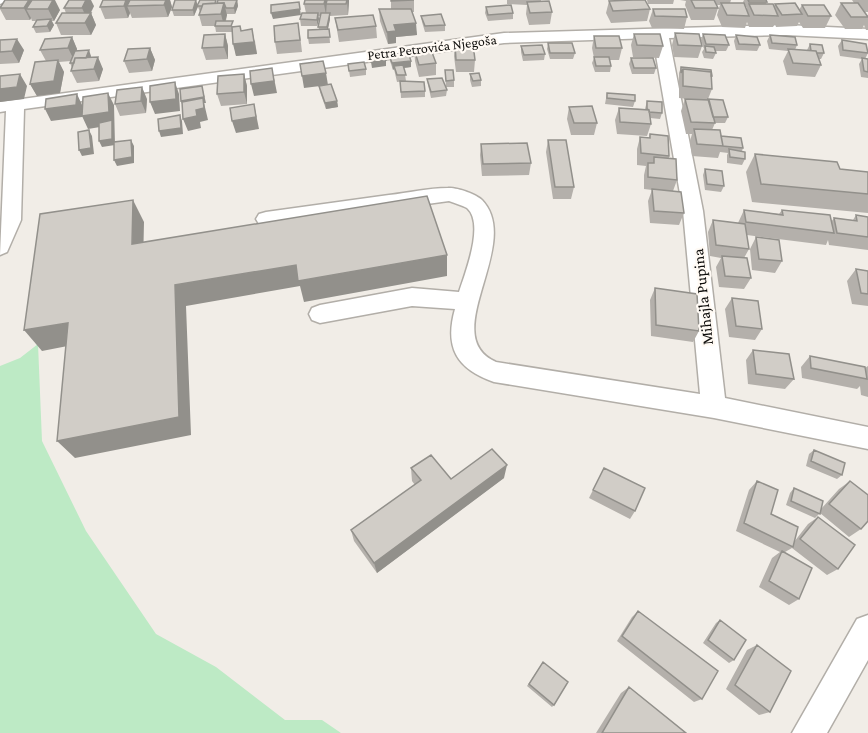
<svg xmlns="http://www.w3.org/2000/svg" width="868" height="733" viewBox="0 0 868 733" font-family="'Crimson Pro',serif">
  <rect width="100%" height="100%" fill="#f1ede7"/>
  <path fill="#bdeac5" d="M38,344L42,441L86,531L156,634L216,667L285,720H322L341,733H0V366L20,358Z"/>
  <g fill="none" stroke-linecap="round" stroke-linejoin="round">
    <defs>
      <path id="minor" d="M0,0H9L0,4Z
        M786,25L868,29V39L786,35L669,38L703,211L725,398L868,427V449L714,418L494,382C457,369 444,348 455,309L412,306L320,323L312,320L309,314L312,308L320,305L412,288L459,292C465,273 485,224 467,208C462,205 454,203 449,201L266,226L259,224L256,219L259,214L266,212C307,206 348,201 389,195C408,193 428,188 448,188C456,187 476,194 482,200C524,244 436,336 496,362L700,394L683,211L653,38L504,43L24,109L21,220L7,252L0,255L6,111L0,112V102L504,33Z
        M868,615V660L827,733H792L857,619Z"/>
    </defs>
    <use href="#minor" stroke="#b2aea8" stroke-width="3"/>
    <use href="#minor" fill="#fff" fill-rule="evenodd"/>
  </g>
  <path fill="#b4b0ab" d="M5,0L60,10L54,21H51L54,25L50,32L36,33L33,27L36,21H32L31,18L30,20H6L0,9Z
    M170,0L172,7L168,17L132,18L130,13L128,18L105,19L100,7Z
    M237,0L238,6L235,14H227L226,21L234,27L240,26L241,31L255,41L257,54L236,56L232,32H216L215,26H202L199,15L200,12L198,7L194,16H174L172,10L198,5Z
    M305,0H349L348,15L330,16V19L328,29H329L330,43L309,44L308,38L319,29L318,27L321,16H318L319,19L317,26H301L300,19L306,13L304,4Z
    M391,0H414V12H412L417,35L396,37V43L388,44L380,21L379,9H391Z
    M507,0H541V2L552,12L550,24L529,25L526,14L527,5L507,4Z
    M647,0H674L673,4H648Z
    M680,0H731L730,3L747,10V8L743,2L744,0H766L767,2L766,4L774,6L775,4L799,10L802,5L831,16L825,28H803L799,22L797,26L776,27L775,24L773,27H749L747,22L745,28L722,27L717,15L720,5H717L718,8L714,20H691L685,5L686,1Z
    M852,0H868V12H865L868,16V30H866L864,25L862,29H845L835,15L841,3H854Z
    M609,1L650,9L647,21L611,23L606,13Z
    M94,6L91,13L96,25L91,35H61L56,23L66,13L64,8Z
    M486,7L513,13V19L488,21L485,13Z
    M653,9L687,17L684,29L652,28L649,21Z
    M421,16L445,25V31L425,32L422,22Z
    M335,18L376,26L377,38L339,42Z
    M675,33L702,46L698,58L674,57L672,45Z
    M225,34L228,46V59L206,60L202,48Z
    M634,34L663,46L659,58L633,57L631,45Z
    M703,34L729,45L726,51H715L716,53L713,59L704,58L702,52L704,49L701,40Z
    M300,35L302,52L277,54L275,42Z
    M736,35L760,45L757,51L736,50L734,41Z
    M770,35L797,45L795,50H807L810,44L824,53L821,59H819L821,65L815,77L787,75L783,61L788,51L769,49L767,41Z
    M594,36L622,48L619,60H609L611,66L610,72H595L592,63L594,58L592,48Z
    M72,37L77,49V51L91,56V57L103,69L99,81L77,83L71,71L72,68L70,63L71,61L59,62L64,72L60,93L37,96L30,84L46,61L40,50Z
    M0,40L24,50L19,63L0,64Z
    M842,40L868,53L865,59H868V78L861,77L859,64L862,59L840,56L838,46Z
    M548,43L575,53L573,59H550L547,49Z
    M455,44L475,60L474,72H456L454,56Z
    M521,46L545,54L544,60L523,61L521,52Z
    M150,48L155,60L152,71L129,73L124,61Z
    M414,49L436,63V75L419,77L415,61Z
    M389,55L411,67L404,68L406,81L397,82L394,69L393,70L390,61Z
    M631,58L656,68L654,74H632L629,64Z
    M348,64L366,69V75L350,77Z
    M681,67L712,76L711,78L712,89L708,99L728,117L725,123H715L712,130L743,148L742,151L745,159L742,165L727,163V155L728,153L720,152L718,158L692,156L690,141L692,134H686L681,111L685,99L697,100L679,98V73Z
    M445,70L454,80V87H446Z
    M244,74L247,86V104L221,106L217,94Z
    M470,74L481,80V86L472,87L470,80Z
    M427,79L447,90L446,96L431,98L428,85Z
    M400,81L425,91V97L401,98Z
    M327,85L337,101L338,107L326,109L320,92L319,86L304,88Z
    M607,93L635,101L633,107L605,104Z
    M147,99L146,113L120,116L115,104Z
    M647,101L662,113L660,119L650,118L651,124L647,136L617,134L615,120L619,108L645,109Z
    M569,107L597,123L594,135H571L567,119Z
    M650,134L669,156V158L677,180L673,191L684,213L679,225L650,223L648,201L652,190L644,189V175L646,166L637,165V149L640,137L649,138Z
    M548,140L574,187L571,199H553L546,152Z
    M481,144L531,163L529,175L482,176L480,155Z
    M755,154L840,169L868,172V213L752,202L746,172Z
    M705,169L724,186L721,192L705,190L703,175Z
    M744,210L779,214L782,210L831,222L834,218L853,220L856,215L868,217V250L829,245L828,240L826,245L747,235L749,249L744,258L751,278L744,289L719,287L716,267L721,258L710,256L708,232L713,220L738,223Z
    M756,237L782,261L775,273L752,270L750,249Z
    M856,269L868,271V306L852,304L847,281Z
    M655,288L699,331L693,342L651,336L650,300Z
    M732,298L762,329L755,340L729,337L725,309Z
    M753,350L794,379L785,389L748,384L746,360Z
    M810,356L865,368L868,366V397L861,395L860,386L857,389L802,378L801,367Z
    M814,450L842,475L837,479L806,466L809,454Z
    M411,468L451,479L504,478L377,573L354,541L351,530L415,485L412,481Z
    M604,468L635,511L630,519L589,498Z
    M757,481L771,514L794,542L808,524L818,517L838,569L827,575L792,548L785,552L799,599L789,605L759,587L772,558L780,552L736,531L749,490Z
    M850,481L861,529L849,537L820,513L815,518L786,505L790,493L794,488L821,509L839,489Z
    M638,611L702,699L694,702L617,641L632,617Z
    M720,620L734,660L729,663L703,643L716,623Z
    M757,645L770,712L759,715L726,689L747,650Z
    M543,662L554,705L552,707L527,686Z
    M629,687L686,733H596L621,693Z"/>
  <path fill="#92908b" d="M29,0H32L26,9L31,18L30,20L24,8Z
    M53,0H55L60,10L54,21L48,9Z
    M86,0H91L94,6L87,19L82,8Z
    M126,0H130L127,6L130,13L128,18L124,6Z
    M166,0H170L172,7L168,17L164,5Z
    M196,0L198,6L194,16L193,10Z
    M237,0L238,6L235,14L234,8Z
    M325,0H327L326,15L324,4Z
    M347,0H349V2L348,15Z
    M224,3L227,15L224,26L221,14Z
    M300,9L301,15L273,19L271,13Z
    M91,13L96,25L91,35L85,23Z
    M318,13L319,19L317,26V20Z
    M330,13V19L327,33V27Z
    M51,19L54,25L50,32L47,26Z
    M416,23L417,35L396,37V43L388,44L387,32L394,25Z
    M252,29L257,54L236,56L233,44Z
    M225,34L228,46V59L224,47Z
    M72,37L77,49L74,60L68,48Z
    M17,39L24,50L19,63L12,51Z
    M150,48L155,60L152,71L147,59Z
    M89,50L91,56L87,68L84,62Z
    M98,57L103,69L99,81L94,69Z
    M58,60L64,72L60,93L37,96L30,84Z
    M386,60V66L372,68L371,62Z
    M411,61V67L395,69L394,66V69L393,70L392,63Z
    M272,68L277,93L254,96L251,84Z
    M326,73L328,85L304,88L302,76Z
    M20,74L27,86L24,99L0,102V89Z
    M244,74L247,86V104L244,92Z
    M175,82L179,94L180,111L155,114L150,102Z
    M202,86L206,103H204L208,120L200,122L201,128L188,131L183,119V107L181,101Z
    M142,87L147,99L146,113L141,101Z
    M108,93L114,105L115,145L102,147L99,141L112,125L88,129L82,116Z
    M77,94L83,107L82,117L51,121L45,109Z
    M337,101L338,107L326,109L325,103Z
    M254,104L259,129L236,133L232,121Z
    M180,115L182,121L183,134L161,137L159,131Z
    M89,130L92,136L94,154L82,156L79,150Z
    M131,140L134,146V163L117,166L114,160Z
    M133,200L144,222L143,266L132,244Z
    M447,255V276L304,302L300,286L186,306L191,435L75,458L57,441L175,285L296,265Z
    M68,323L83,343L42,351L24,330Z
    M507,465L504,478L377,573L374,563Z"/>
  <path fill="#d1cdc7" stroke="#92908b" stroke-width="1.5" d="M5,0H29L24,8H0Z
    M32,0H53L48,9H26Z
    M69,0H86L82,8H64Z
    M103,0H126L124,6L100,7Z
    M130,0H166L164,5L127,6Z
    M175,0H196L193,10H172Z
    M200,0H216L215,3L203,4L202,6H197Z
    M218,0H237L234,8H226L224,3H217Z
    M305,0H325L324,4H304Z
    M327,0H347L346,4H326Z
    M391,0H414L391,1Z
    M633,0H645L650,9L613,11L609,1Z
    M691,0H714L718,8H695Z
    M748,0H766L767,2H749Z
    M549,1L552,12L530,13L527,2Z
    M299,2L300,9L271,13V5Z
    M224,3L221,14L199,15L203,4Z
    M721,3H744L749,16L727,15Z
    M795,3L802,14L782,15L775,4Z
    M841,3H858L868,17H851Z
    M749,4H773L778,16L754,15Z
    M511,5L513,13L488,15L486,7Z
    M802,5H824L831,16H808Z
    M379,9H411L416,23L394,25L396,31L387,32Z
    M653,9H685L687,17L655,16Z
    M62,13H91L85,23H56Z
    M302,13H318L317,20L300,19Z
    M321,13H330L327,27H318Z
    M441,14L445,25L425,26L421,16Z
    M373,15L376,26L338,30L335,18Z
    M51,19L47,26L33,27L37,20Z
    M216,21H233L231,26H215Z
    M298,23L300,40L275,42L274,26Z
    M240,26L241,31L252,29L254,42L233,44L232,27Z
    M329,29L330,37L308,38V30Z
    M675,33L699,34L702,46L678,45Z
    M225,34L224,47L202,48L204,35Z
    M634,34H660L663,46L637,45Z
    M703,34L725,35L729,45L706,44Z
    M736,35L757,37L760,45L739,44Z
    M770,35L795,37L797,45L772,43Z
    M594,36H619L622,48H596Z
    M72,37L68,48L40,50L45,39Z
    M17,39L12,51L0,52V40Z
    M842,40L866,44L868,53L843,50Z
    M548,43H572L575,53H550Z
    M455,44H473L475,60H456Z
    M810,44L822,45L824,53H817L816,51H811Z
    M542,45L545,54L524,55L521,46Z
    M705,46L714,47L716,53L706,52Z
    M430,47L436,63L419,65L414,49Z
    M150,48L147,59L124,61L128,49Z
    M788,49L816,51L821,65L793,63Z
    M89,50L86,58H75L74,63H70L75,51Z
    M408,52L411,61L392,63L389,55Z
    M384,53L386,60L371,62L369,55Z
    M98,57L94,69L71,71L75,58Z
    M594,57H609L611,66H596Z
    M631,58H653L656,68H634Z
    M862,58L868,59V72L864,71Z
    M58,60L54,81L30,84L35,62Z
    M323,61L326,73L302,76L300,64Z
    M364,62L366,69L349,71L348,64Z
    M403,65L406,75H397L394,66Z
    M681,67L711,70L712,76H711V72L683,69L681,73Z
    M272,68L274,81L251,84L250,71Z
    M683,69L711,72L712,89L683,86Z
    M445,70H453L454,80L446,81Z
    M479,73L481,80L473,81L470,74Z
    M20,74L17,87L0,89V76Z
    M244,74V92L217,94L218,76Z
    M442,78L447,90L431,92L427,79Z
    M400,81L424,82L425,91L401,92Z
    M175,82L176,99L150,102V86Z
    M331,84L337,101L325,103L319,86Z
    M202,86L204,97L181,101L180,89Z
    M142,87L141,101L115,104L117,90Z
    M108,93L109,112L82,116L83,97Z
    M607,93L635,95V101L607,98Z
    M77,94L76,105L45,109L46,99Z
    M203,98L204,108L196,110L197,116L183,119L182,102Z
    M685,99L709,100L715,123L691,122Z
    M708,99L723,100L728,117H713Z
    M647,101L662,102V113L649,112V110L647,109Z
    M254,104L256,117L232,121L230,108Z
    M592,106L597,123H574L569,107Z
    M619,108L649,110L651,124L620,122Z
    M180,115L181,128L159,131L158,119Z
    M112,120V139L99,141V123Z
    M694,129L720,130L723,146L697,144Z
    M89,130L91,148L79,150L78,132Z
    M650,134L668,136L669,156L641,153L640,137L650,138Z
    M721,136L741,138L743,148L722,146H723Z
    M131,140L132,157L114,160V142Z
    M548,140H566L574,187H555Z
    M527,143L531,163L483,164L481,144Z
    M729,149L745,152V159L730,157Z
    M755,154L837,162L840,169L868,172V194L761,184Z
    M654,157L676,159L677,180L648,177V163H654Z
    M705,169L722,171L724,186L707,184Z
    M652,189L681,192L684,213L654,211Z
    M427,196L447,255L298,281L296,265L175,285L179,417L57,441L68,323L24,330L40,214L133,200L132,244Z
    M744,210L783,215L782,210L830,215L834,233L746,222Z
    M856,215L868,217V237L837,233L834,218L857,221Z
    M713,220L745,224L749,249L716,245Z
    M756,237L779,240L782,261L759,259Z
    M722,256L747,258L751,278L725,276Z
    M856,269L868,271V294L861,293Z
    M655,288L697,294L699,331L656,325Z
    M732,298L758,301L762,329L736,326Z
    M753,350L789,354L794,379L756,374Z
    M810,356L865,367L867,379L811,368Z
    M492,449L507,465L374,563L351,530L421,480L411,468L431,455L451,479Z
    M814,450L845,463L842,475L811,461Z
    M604,468L645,488L635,511L593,490Z
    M757,481L778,490L771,514L798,527L793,547L744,523Z
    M850,481L868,495V521L861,529L829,504Z
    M794,488L823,501L820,514L791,501Z
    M818,517L855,545L838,569L800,539Z
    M782,551L812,568L799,599L769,581Z
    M638,611L718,671L702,699L622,636Z
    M720,620L746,640L734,660L708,640Z
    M757,645L791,671L770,712L735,685Z
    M543,662L568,682L554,705L529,684Z
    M629,687L686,733H602Z"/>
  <g text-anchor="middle" stroke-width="4.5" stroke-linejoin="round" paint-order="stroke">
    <g font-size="14" fill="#0e0d0b" stroke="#fffaf4">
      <text transform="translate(432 47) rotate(-7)" y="5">Petra Petrovića Njegoša</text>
    </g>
    <g font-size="16" fill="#0e0d0b" stroke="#fffaf4">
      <text transform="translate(702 297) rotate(-96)" y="6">Mihajla Pupina</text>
    </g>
  </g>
</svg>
